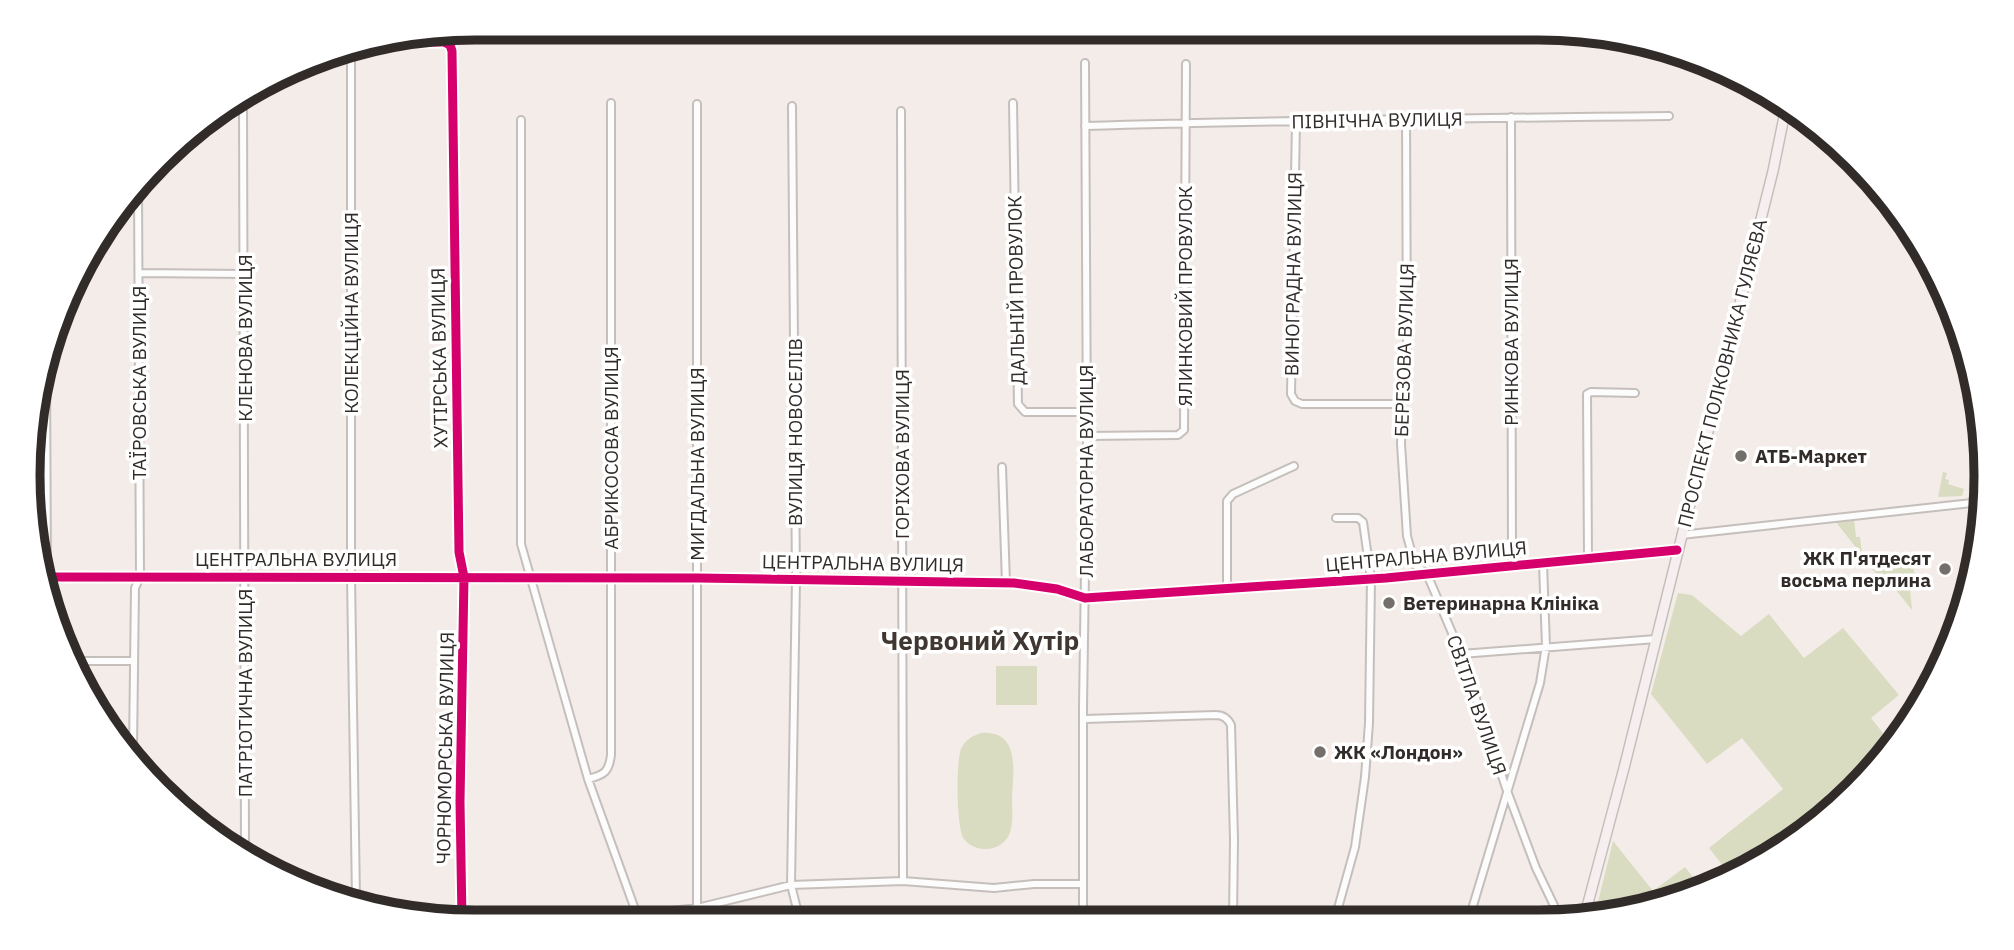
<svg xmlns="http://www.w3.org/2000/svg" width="2014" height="950" viewBox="0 0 2014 950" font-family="'IBM Plex Sans',sans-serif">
  <rect width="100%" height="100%" fill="#f4ece8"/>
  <path fill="#d9dcc0" d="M1943,472L1947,473L1945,479L1949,480L1948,484L1964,489L1962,496L1938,497Z
    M1854,519L1856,537H1860L1862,555L1835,521Z
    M1912,565L1915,574L1879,577L1872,569Z
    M1909,577L1912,610L1887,579Z
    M1678,593L1692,595L1741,636L1769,614L1804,658L1843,628L1899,695L1871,718L1894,747L1811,829L1731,876L1709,848L1783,789L1742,738L1707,764L1651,694Z
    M996,666H1037V705H996Z
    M981,733C1021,730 1013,772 1012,798C1012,809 1014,824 1009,835C1001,852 976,854 964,839C956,828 956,762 961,749C965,740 972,736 981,733Z
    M1613,841L1653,891L1685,867L1703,890L1594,918Z"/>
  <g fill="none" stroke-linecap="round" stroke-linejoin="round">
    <defs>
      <path id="minor" d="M389,42H444L450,45L452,51L459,552L464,577L460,802L462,919
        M351,49V577L356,898
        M243,99L245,852
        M1013,103L1018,404L1025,412H1087
        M697,104V908
        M792,106L796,580L791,885L800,921
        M901,111L903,881
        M1511,117L1512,567
        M1406,118L1407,345L1402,404L1401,444L1407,536L1415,565L1427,574L1461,654L1506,788L1536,868L1560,918
        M521,120V544L588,779L637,915
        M1296,122L1291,394L1295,401L1302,404H1402
        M1085,126C1280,120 1474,118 1669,116
        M139,273L245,274
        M46,364L47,577
        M1087,436L1178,435L1184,430L1186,64
        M1002,467L1006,583
        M1681,535L1981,502
        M1588,559L1587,394L1591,392L1635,393
        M45,577L698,578L1014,583L1057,589L1085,598L1386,578L1677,550
        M1227,590V501L1233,494L1294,466
        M1461,654L1656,639
        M71,661H133
        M1084,719L1216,715C1224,715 1228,719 1231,725L1234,840L1233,919
        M133,750L135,588L140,577L138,189
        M588,779C604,775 609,772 611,755V103
        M1335,919L1355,847L1365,777L1369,723L1371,579L1363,522L1358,518H1336
        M1469,919L1540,683L1546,646L1543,564
        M1083,920V707L1087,436L1085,63
        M627,921L637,915L697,908L791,885L903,881L994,888L1034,884H1083"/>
      <path id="secondary" d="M1584,918L1624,768L1773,171L1785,112"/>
    </defs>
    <use href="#minor" stroke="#c5bfbc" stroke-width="10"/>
    <use href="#secondary" stroke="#c5bfbc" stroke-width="12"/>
    <use href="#minor" stroke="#fdfcfc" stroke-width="6"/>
    <use href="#secondary" stroke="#f5eff0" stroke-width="9"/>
    <defs>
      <path id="cycleway" d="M389,42H444L450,45L452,51L459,552L464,577L460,802L462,919
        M45,577L698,578L1014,583L1057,589L1085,598L1386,578L1677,550"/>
    </defs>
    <use href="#cycleway" stroke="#fff" stroke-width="13"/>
    <use href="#cycleway" stroke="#d6006c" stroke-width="9"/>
  </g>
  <g fill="#756f6c" stroke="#fff" stroke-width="2.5">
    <circle cx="1741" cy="456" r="7"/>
    <circle cx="1945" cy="569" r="7"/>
    <circle cx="1389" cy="603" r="7"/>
    <circle cx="1320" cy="752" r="7"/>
  </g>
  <g text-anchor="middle" stroke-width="7" stroke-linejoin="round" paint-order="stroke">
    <g font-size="19" fill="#312c2a" stroke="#fff">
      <text transform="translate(1377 120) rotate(-1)" y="7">ПІВНІЧНА ВУЛИЦЯ</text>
      <text transform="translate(1293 274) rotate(-89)" y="7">ВИНОГРАДНА ВУЛИЦЯ</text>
      <text transform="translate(1016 290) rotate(-91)" y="7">ДАЛЬНІЙ ПРОВУЛОК</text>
      <text transform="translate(1185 296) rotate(-90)" y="7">ЯЛИНКОВИЙ ПРОВУЛОК</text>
      <text transform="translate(351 313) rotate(-90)" y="7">КОЛЕКЦІЙНА ВУЛИЦЯ</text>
      <text transform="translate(245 338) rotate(-90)" y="7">КЛЕНОВА ВУЛИЦЯ</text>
      <text transform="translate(1511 342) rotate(-90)" y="7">РИНКОВА ВУЛИЦЯ</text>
      <text transform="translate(1404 350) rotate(-88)" y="7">БЕРЕЗОВА ВУЛИЦЯ</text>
      <text transform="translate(439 358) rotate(-91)" y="7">ХУТІРСЬКА ВУЛИЦЯ</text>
      <text transform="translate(1722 373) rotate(-76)" y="7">ПРОСПЕКТ ПОЛКОВНИКА ГУЛЯЄВА</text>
      <text transform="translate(139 383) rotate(-90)" y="7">ТАЇРОВСЬКА ВУЛИЦЯ</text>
      <text transform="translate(795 432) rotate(-90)" y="7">ВУЛИЦЯ НОВОСЕЛІВ</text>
      <text transform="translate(611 448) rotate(-90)" y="7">АБРИКОСОВА ВУЛИЦЯ</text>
      <text transform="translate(902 454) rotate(-90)" y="7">ГОРІХОВА ВУЛИЦЯ</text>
      <text transform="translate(697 464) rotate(-90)" y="7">МИГДАЛЬНА ВУЛИЦЯ</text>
      <text transform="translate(1086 471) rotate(-90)" y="7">ЛАБОРАТОРНА ВУЛИЦЯ</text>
      <text transform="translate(1426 556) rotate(-5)" y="7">ЦЕНТРАЛЬНА ВУЛИЦЯ</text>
      <text x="296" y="566">ЦЕНТРАЛЬНА ВУЛИЦЯ</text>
      <text transform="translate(863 563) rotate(1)" y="7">ЦЕНТРАЛЬНА ВУЛИЦЯ</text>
      <text transform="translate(245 693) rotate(-90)" y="7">ПАТРІОТИЧНА ВУЛИЦЯ</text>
      <text transform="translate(1477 705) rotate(71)" y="7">СВІТЛА ВУЛИЦЯ</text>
      <text transform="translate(445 748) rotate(-89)" y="7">ЧОРНОМОРСЬКА ВУЛИЦЯ</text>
    </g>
    <g font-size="19" font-weight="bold" fill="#312c2a" stroke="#fff" text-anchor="start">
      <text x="1755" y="463">АТБ-Маркет</text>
      <text x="1931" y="565" text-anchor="end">ЖК П'ятдесят<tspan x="1931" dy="22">восьма перлина</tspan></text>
      <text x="1403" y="610">Ветеринарна Клініка</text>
      <text x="1334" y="759">ЖК «Лондон»</text>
    </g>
    <g font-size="26" font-weight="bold" fill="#413732" stroke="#fff">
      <text x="980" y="650">Червоний Хутір</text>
    </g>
  </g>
  <path d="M0 0H2014V950H0ZM475 40H1539A435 435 0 0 1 1974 475V475A435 435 0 0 1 1539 910H475A435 435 0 0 1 40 475V475A435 435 0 0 1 475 40Z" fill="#fff" fill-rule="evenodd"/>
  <path fill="none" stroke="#312c2a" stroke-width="9" d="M475 40H1539A435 435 0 0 1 1974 475V475A435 435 0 0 1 1539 910H475A435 435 0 0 1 40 475V475A435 435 0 0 1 475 40Z"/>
</svg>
